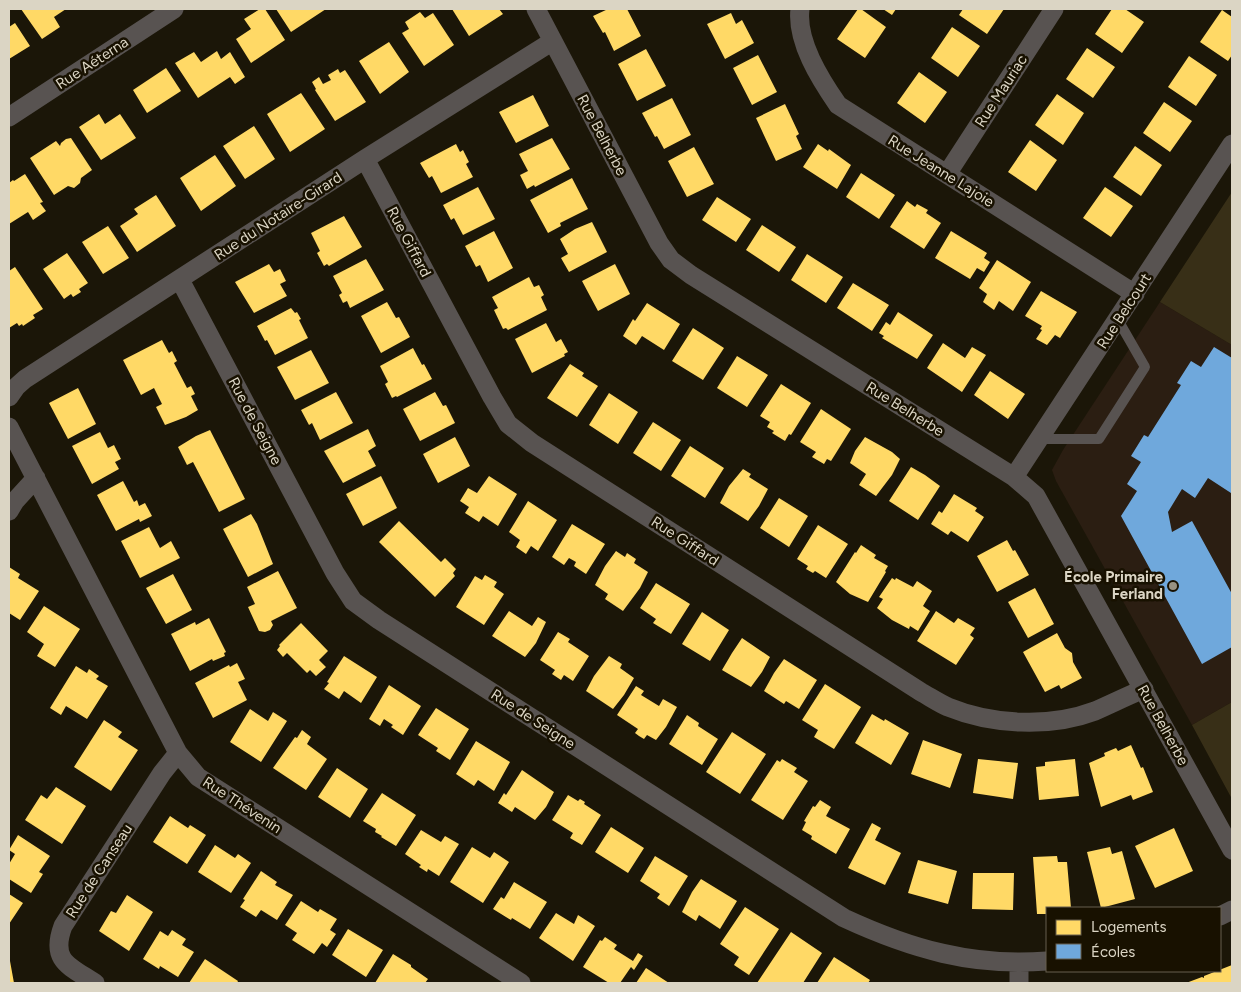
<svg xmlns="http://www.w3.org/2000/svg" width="1241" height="992" viewBox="0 0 1241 992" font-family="Figtree,sans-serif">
  <rect width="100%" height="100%" fill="#1b1608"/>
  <path fill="#2b1e12" d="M1160,302L1232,345V702L1192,725L1056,481L1052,470L1063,450Z"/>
  <path fill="#382f17" d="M1232,192V345L1160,302Z
    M1232,702V799L1192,725Z"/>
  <path fill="#ffd966" d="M21,9H66L54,17L60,27L42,39Z
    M260,9H265L285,40L251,63L236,39L251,29L244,19Z
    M276,9H326L291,32Z
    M452,9H499L503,14L469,36Z
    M608,9H627L641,36L614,51L605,32L603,33L593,16Z
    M858,9H861L886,27L865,58L837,39Z
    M883,9H896L892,15Z
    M963,9H1004L987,34L959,15Z
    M1112,9H1125L1144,22L1122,53L1095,34Z
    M1222,10L1232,17V55L1228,61L1200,42Z
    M420,12L425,18L433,13L454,45L424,66L402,33L409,29L405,22Z
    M731,13L736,24L742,20L754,43L725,59L707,24Z
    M15,23L30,46L9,59V27Z
    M952,27L980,46L958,77L931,58Z
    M389,42L409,72L380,94L359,61Z
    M1087,48L1115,67L1093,98L1066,79Z
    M646,49L666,86L637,101L618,64Z
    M217,51L221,59L230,52L245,77L235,84L230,77L198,98L175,63L194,52L201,62Z
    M758,55L777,92L752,105L733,68Z
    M1189,56L1217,75L1196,106L1168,87Z
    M166,68L181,91L147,113L133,90Z
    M338,69L340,73L345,70L366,102L335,121L315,90L316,89L312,82L319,77L323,84L331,80L328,75Z
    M919,72L947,92L925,123L897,103Z
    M301,93L325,129L290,152L267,114Z
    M1057,94L1084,113L1063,145L1035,125Z
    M533,95L549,126L516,143L499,112Z
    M672,98L691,135L664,149L657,136L655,137L642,113Z
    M1164,102L1192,121L1170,152L1143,133Z
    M785,104L799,134L796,136L802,149L776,161L756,118Z
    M99,114L105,124L120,114L136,138L101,160L79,127Z
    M254,126L275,159L245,179L223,146Z
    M71,138L92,170L81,178L80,183L74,188L68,186L54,195L30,158L56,141L60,146L61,143L66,139Z
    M552,138L570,169L535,187L534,185L527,189L520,175L528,171L519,154Z
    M1030,140L1057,160L1036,191L1008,172Z
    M456,144L460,152L463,150L469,162L466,164L473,177L441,193L432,176L429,178L420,163Z
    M818,144L828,151L829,149L851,165L837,189L803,167Z
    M1135,146L1162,165L1141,196L1113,177Z
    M694,147L714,184L687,197L668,161Z
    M215,155L236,186L201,211L180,178Z
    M861,173L895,195L879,219L846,197Z
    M25,174L43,202L40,203L46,211L33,220L28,212L9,224V183L13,180L14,181Z
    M572,178L588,209L560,223L561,226L548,233L530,200Z
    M478,187L495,219L463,235L454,218L451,220L443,205Z
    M1105,187L1133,206L1111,237L1083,218Z
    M156,195L176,226L137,252L120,226L138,214L134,209Z
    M717,197L751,219L736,242L702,220Z
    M907,201L915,207L917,204L928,210L926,213L941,223L924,249L890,227Z
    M344,216L362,247L329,266L327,264L324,266L317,253L320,251L311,233Z
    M592,222L607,252L569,272L561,258L568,254L560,239L575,229Z
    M762,225L796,247L779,272L746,250Z
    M108,226L129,258L103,274L82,242Z
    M494,231L513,268L488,282L480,265L476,267L465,246Z
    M951,231L987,253L984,258L990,262L984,272L977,268L970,279L935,258Z
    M67,253L88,283L79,289L81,292L73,297L71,294L64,299L43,269Z
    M807,254L843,277L826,303L791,280Z
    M366,259L384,290L350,308L347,301L343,303L339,295L342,293L333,276Z
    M997,260L1031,282L1013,311L999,301L994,310L983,302L987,294L979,288Z
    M269,264L274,272L280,269L286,281L280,284L287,296L254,313L235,282Z
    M615,264L630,294L598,311L582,281Z
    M15,267L43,309L33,315L35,318L23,326L22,324L19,326L17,323L9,328V271Z
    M529,277L534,287L539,285L544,295L541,297L547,310L508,330L506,328L503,329L494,310L498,308L492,297Z
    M853,283L889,305L872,331L837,308Z
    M1041,291L1077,312L1060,338L1055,335L1047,345L1036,339L1042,330L1040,329L1042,326L1025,316Z
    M387,302L396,318L399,317L410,337L381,353L361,316Z
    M647,303L680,324L664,350L642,336L636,345L623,336L633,319L635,321Z
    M291,308L295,313L297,312L301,319L299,320L308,338L275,355L267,340L265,341L257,326Z
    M898,312L933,335L917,359L882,338L884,336L879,333L886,322L890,325Z
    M546,323L556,342L561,339L568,352L564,354L565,356L532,373L515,339Z
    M693,328L724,348L703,380L672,361Z
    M162,340L169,353L172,351L177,361L174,363L187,388L191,386L195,394L191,396L198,410L186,417L165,425L156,407L162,404L154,388L141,395L123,360Z
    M943,343L965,358L972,347L986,355L962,392L927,368Z
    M413,348L422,365L424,364L432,379L397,397L396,396L392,398L385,384L388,382L380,366Z
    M311,350L329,383L295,400L277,367Z
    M737,356L768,375L747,407L717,388Z
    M570,364L584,373L582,376L598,386L577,417L547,398Z
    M990,371L1025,394L1008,419L974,395Z
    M781,384L811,403L791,435L789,434L785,441L772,433L774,431L767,427L770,422L760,416Z
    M78,388L96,424L68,439L49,403Z
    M336,392L353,423L320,440L312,423L309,425L301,410Z
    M435,392L443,406L446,405L455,423L420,441L403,409Z
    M609,393L638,412L618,444L589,425Z
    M821,409L851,429L831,461L827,459L824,464L812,457L816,452L800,442Z
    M653,422L681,440L661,471L633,453Z
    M368,429L376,446L368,451L376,466L343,483L324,451Z
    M210,430L245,499L219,512L193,462L187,465L178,447L196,436Z
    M100,432L108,448L114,445L121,459L115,462L119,469L92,484L72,446Z
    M455,437L470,466L438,483L423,454Z
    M865,437L892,452L900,459L892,475L876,496L859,485L866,474L850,463L855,451Z
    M690,446L724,468L705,498L671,476Z
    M911,467L925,475L940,486L918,520L889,501Z
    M743,469L751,474L749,477L768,489L759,506L748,521L720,503L729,486Z
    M381,476L397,508L363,526L346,494Z
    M489,476L517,494L498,526L483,516L479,522L465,513L469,507L460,501L468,488L477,493Z
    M123,481L134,502L137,500L139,506L145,503L152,516L140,522L139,519L116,531L97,495Z
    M954,494L977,508L975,511L984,517L968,542L951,531L948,535L931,524L939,511L942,513Z
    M779,498L808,516L789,547L760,528Z
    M528,501L557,520L538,551L531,546L526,554L516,547L520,540L509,532Z
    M251,514L257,524L273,564L248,577L223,529Z
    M399,521L441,562L445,558L456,569L453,573L455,576L435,597L379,542Z
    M572,524L605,544L586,574L574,566L576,562L569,558L564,565L552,557Z
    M818,525L848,544L826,578L815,571L813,573L806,569L808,566L797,559Z
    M149,527L160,548L171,541L180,558L140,578L121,541Z
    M1007,540L1013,551L1015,550L1029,575L997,592L977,556Z
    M861,545L876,555L874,558L888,566L885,571L886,572L868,602L850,594L836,582L855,552L856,553Z
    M616,551L625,557L627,553L636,559L634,563L648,572L640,588L623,611L605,599L608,594L595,585L605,566Z
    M9,567L20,574L18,578L39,591L20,620L9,613Z
    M278,571L297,608L271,621L273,625L270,630L265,632L259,631L248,607L255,604L247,587Z
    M173,574L192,610L166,624L146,588Z
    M485,575L497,582L494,587L504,594L484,625L456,607L475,576L482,580Z
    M892,578L895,580L896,578L913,587L917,581L932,591L923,606L930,611L918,631L910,626L909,629L892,620L877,608L883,599L879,597Z
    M656,583L690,604L671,634L653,623L656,619L640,608Z
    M1035,588L1054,624L1028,638L1008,602Z
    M44,606L80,629L55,667L37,656L44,644L27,632Z
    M509,611L532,626L538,617L546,622L536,643L525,657L492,636Z
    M936,611L954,623L958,618L975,628L970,635L974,638L956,665L917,641Z
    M702,612L729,630L710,661L682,644Z
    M209,618L226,652L224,653L225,656L213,661L212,659L190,671L171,634L195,622L196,625Z
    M301,623L328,651L319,660L326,667L316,676L310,670L307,673L287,653L283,657L277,650L280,646L279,645Z
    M558,632L570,639L568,642L589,656L573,681L564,675L561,680L552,674L555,670L540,660Z
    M1057,633L1065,648L1072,653L1073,662L1082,678L1061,689L1059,685L1045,692L1023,652Z
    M742,638L770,657L762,672L751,687L722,670L732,653Z
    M344,656L377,677L361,703L344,691L339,699L324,689L329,683L327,682Z
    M609,656L622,664L620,668L634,678L624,695L613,709L586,691L594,676Z
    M784,659L817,680L799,709L786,701L784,704L764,691L774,673Z
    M237,663L245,679L238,682L247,700L213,718L195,683L229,665L230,667Z
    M76,666L87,673L89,669L99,676L96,679L108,686L87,719L66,706L61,715L50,708Z
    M825,684L861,707L834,749L814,737L818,730L802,720Z
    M389,685L421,706L403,735L391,727L393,725L384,719L380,726L369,719Z
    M636,686L644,691L641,695L659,706L663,699L677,707L666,727L656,740L647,735L644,739L639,736L635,733L638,729L617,715Z
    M436,708L469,729L450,760L436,751L438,748L418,735Z
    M250,709L268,721L273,712L287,721L261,762L230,742Z
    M872,714L884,721L885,719L909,733L891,765L855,743Z
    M687,715L699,723L698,726L718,739L702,765L669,744Z
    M104,720L122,732L118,737L138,750L111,791L74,767Z
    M302,730L311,737L307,744L327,759L306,790L273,768L295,737L297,738Z
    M732,732L766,754L740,794L706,772Z
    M923,740L962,754L950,788L911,774Z
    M476,741L510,762L494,791L478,780L474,786L456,774Z
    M1131,745L1141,768L1143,767L1153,792L1133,800L1131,795L1101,807L1089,763L1105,756L1104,753L1116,748L1118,751Z
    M782,759L797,768L794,772L808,781L783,820L751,800L777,760L780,762Z
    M978,759L1018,763L1013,799L973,793Z
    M1075,759L1079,796L1039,800L1036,767L1045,766V762Z
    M337,768L368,789L350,818L318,797Z
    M522,770L554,792L546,807L535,820L515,807L512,812L498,803L504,793L506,795Z
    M56,787L86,806L62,844L25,820L41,795L47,799Z
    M382,793L416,815L396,846L381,837L382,836L375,832L376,829L363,821Z
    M568,795L578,801L580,799L585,802L584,804L601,815L582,845L570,838L573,833L552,820Z
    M820,800L831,807L826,816L850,829L836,854L811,839L812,836L802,830L806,822L804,821L813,806L815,807Z
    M170,816L188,828L190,825L206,835L187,864L153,842Z
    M872,823L881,828L875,840L901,853L885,885L848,868Z
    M611,827L644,848L628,873L595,852Z
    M1174,828L1193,871L1155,888L1135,846Z
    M421,830L441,842L445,836L459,844L439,876L428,869L427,872L419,867L421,865L405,854Z
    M18,835L50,856L39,872L43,874L31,893L9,879V864L15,854L9,850Z
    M215,845L235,858L238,854L251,863L231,893L198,872Z
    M472,847L490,858L494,852L509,862L483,903L450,882Z
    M1110,847L1112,854L1122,851L1135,899L1101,908L1087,852Z
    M655,856L688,876L669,906L657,898L660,894L640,881Z
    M1057,856L1058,862H1067L1071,908H1047V914H1037L1033,857Z
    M918,860L957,871L948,904L908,893Z
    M261,871L277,882L275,885L293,895L277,920L261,910L256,917L240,907L245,900L243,899Z
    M973,873H1014L1013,910L972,909Z
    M701,879L737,901L720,929L699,915L696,921L682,912L692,892Z
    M514,882L547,902L530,929L512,918L511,920L493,909L501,897L504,899Z
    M9,894L23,903L9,924Z
    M127,895L153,912L129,951L99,931L111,911L116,913Z
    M301,901L318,912L320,909L337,919L330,930L336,934L327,947L322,943L314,954L292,940L297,933L285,925Z
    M745,907L779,929L749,975L734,965L739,957L720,944Z
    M556,913L574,924L578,915L595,926L573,961L539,938Z
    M348,929L383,950L366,977L332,955Z
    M172,930L186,939L182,945L194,952L178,977L160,966L159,969L143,959L160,931L168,936Z
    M791,932L822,953L803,983H757Z
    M605,937L617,945L614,949L633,961L638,953L643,956L634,970L631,967L620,983H609L583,967L600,940L602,941Z
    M393,954L411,965V967L428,979L425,983H375Z
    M834,957L870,980L868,983H817Z
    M205,959L238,981L237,983H189Z
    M9,961H10L14,983H9Z
    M1232,965V983H1186L1202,977L1204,978V976Z
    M646,968L669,983H636Z"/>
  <path fill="#6fa8dc" d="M1214,347L1232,358V492L1231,493L1208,478L1195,498L1182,489L1168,512L1172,532L1192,521L1232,594V647L1202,664L1121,516L1137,491L1127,484L1141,462L1131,456L1144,435L1148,437L1181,385L1177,383L1191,361L1201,367Z"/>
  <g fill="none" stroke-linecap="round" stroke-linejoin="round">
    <path stroke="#585351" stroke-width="10" d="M1040,439H1099L1145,367L1118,320"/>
    <path stroke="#585351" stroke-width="19" d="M536,9L659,243L671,260L691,275L1014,477L1036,496L1232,850
      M800,9C796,41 820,79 838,105L1135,294
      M9,117L174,9
      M365,159L492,397L508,424L532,443L921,692C930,697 939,703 948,707C992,725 1050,728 1095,711C1111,704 1127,696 1144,689
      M947,174L1054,9
      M180,280L335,573L353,601L379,620L844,918C911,949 973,967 1047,961
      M9,397L16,387L25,379L365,159L553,41
      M9,427L178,753L198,777L521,983
      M1014,477L1232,144
      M9,511L15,501L36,478
      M1220,916L1232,910
      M1019,964V983
      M95,983C69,966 50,961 63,926L162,773L178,753"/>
  </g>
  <circle fill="#989282" stroke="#181100" stroke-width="2" cx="1173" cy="586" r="5"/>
  <g text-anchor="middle" stroke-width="5" stroke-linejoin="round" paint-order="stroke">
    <g font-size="15" fill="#dbd5c4" stroke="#181100">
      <text transform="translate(92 63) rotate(-33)" y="5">Rue Aéterna</text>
      <text transform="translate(1001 91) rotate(-57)" y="5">Rue Mauriac</text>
      <text transform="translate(602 135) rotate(62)" y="5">Rue Belherbe</text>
      <text transform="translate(941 171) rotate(32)" y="5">Rue Jeanne Lajoie</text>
      <text transform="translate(278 216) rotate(-33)" y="5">Rue du Notaire-Girard</text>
      <text transform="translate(409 242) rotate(62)" y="5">Rue Giffard</text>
      <text transform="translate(1124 311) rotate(-57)" y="5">Rue Belcourt</text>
      <text transform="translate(905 409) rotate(32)" y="5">Rue Belherbe</text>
      <text transform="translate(255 421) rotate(62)" y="5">Rue de Seigne</text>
      <text transform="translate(685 541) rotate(33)" y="5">Rue Giffard</text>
      <text transform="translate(533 719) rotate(33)" y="5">Rue de Seigne</text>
      <text transform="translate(1163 725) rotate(61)" y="5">Rue Belherbe</text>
      <text transform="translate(242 805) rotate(33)" y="5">Rue Thévenin</text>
      <text transform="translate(99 871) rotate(-57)" y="5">Rue de Canseau</text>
    </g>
    <g font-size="15" font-weight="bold" fill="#dbd5c4" stroke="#181100" text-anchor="end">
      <text x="1163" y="582">École Primaire<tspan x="1163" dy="17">Ferland</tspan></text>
    </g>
  </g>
  <rect width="1241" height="992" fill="none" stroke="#dbd5c4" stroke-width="20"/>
  <rect x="1046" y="907" width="175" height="65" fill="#181100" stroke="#665f4e"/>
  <rect x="1056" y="920" width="25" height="15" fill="#ffd966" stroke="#665f4e"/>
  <text x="1091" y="932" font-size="15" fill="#dbd5c4">Logements</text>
  <rect x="1056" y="944" width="25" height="15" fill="#6fa8dc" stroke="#665f4e"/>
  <text x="1091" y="957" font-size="15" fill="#dbd5c4">Écoles</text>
</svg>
